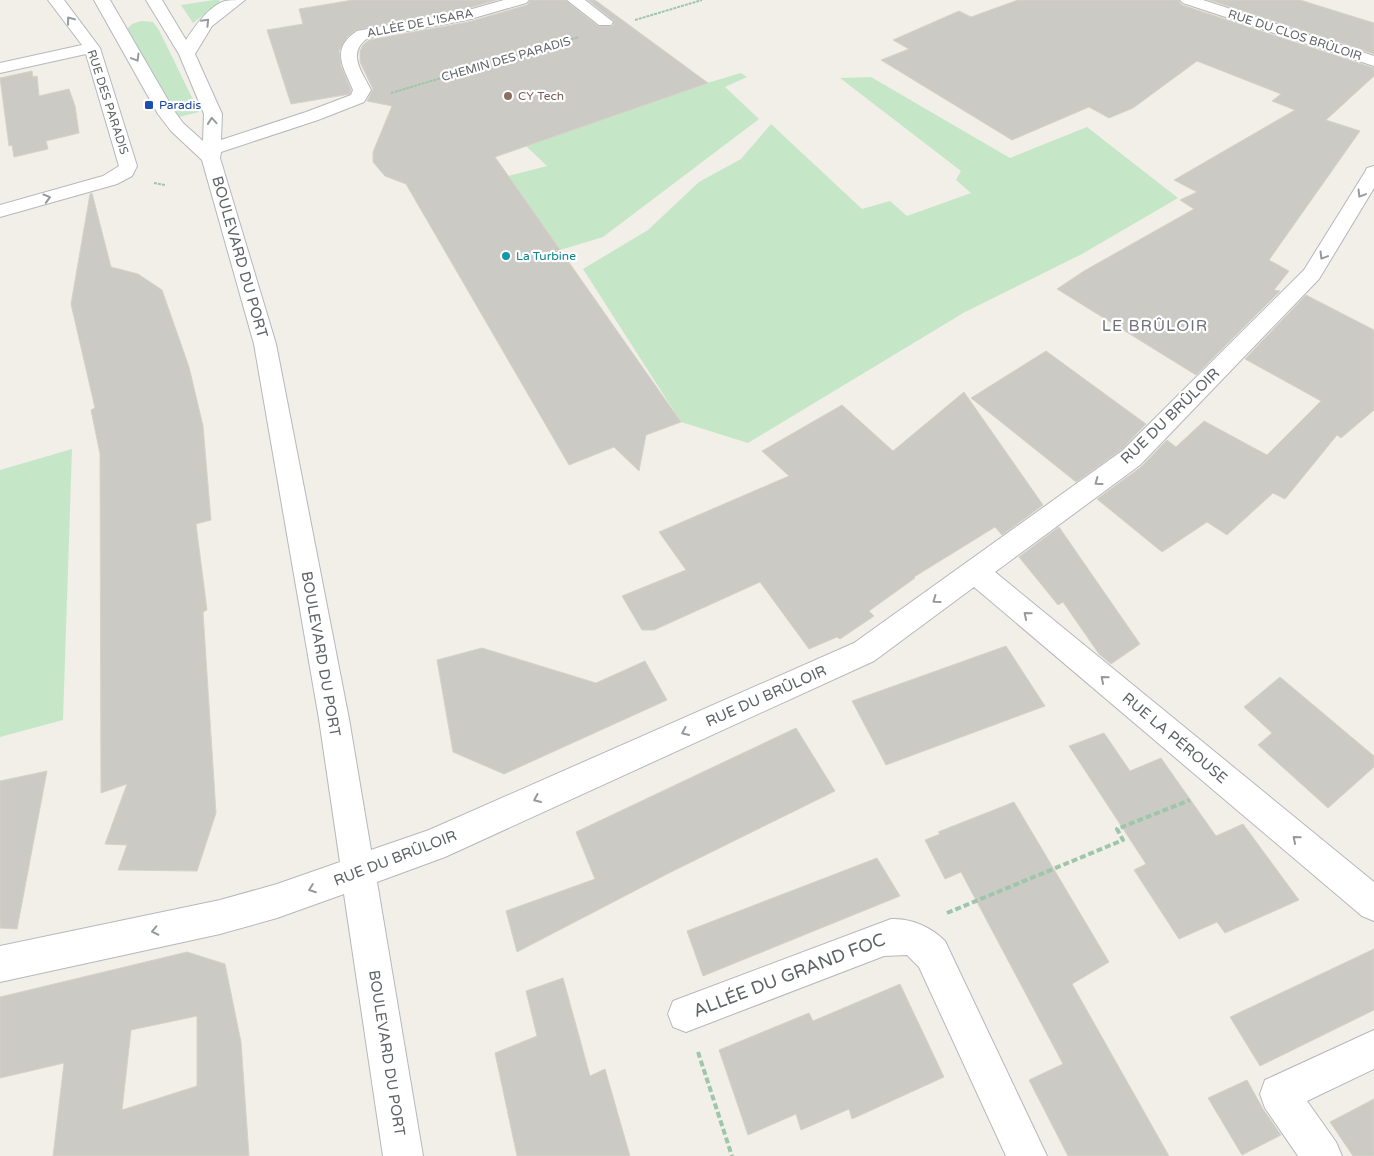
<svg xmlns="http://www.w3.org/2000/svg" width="1374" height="1156" viewBox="0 0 1374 1156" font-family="'Varela Round',sans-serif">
  <rect width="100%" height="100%" fill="#f1efe8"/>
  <path fill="#c5e7c7" d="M214,0H219L220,2L193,23L181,5Z
    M141,21L153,22L159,30L199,112L179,117L128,30V28L132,24Z
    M741,73L747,77L725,87L759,119L603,237L560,250L508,176L547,166L526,146L707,83Z
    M871,77L1010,158L1087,127L1178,198L1082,254L965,312L748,443L681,422L583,269L648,230L699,182L741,159L771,124L862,209L890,201L907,216L971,193L956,180L961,171L840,78Z
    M72,449L63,720L0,737V470Z"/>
  <path fill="#cccac5" stroke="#d6d2c6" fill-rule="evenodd" d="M353,0H497L465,9L356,30L347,37L339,51L341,66L351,90L350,94L291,104L267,30L303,24L299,9Z
    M531,0H565L598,26H613L614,21L588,0H595L708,83L495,157L681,422L646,435L639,471L614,447L569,465L406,184L385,176L373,162V152L392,106L367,101L373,89L360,62V51L363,45L369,40L468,22L527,5Z
    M1018,0H1178L1182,5L1374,68V76L1326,120L1360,131L1269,260L1289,271L1274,290L1280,291L1196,375L1057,289L1084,271L1194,209L1180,200L1197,192L1174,180L1295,110L1272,101L1281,94L1197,61L1133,108L1109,118L1089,107L1012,140L881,60L909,49L893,40L959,11L971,17Z
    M1209,0H1300L1374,23V54Z
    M32,71L33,77L37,76L39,96L69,89L75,106L79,133L46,141L48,149L14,157L12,145L9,146L0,78Z
    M92,193L111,267L138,274L162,290L189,367L203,426L211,520L196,524L207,610L203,612L216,813L197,871L118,870L127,845L105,844L127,784L101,793L100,454L91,410L95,408L71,304L90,194Z
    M1306,295L1374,330V410L1341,438L1337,435L1285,499L1273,493L1227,535L1207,522L1162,552L1097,499L1141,467L1167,440L1176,447L1204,421L1267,455L1321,401L1245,359Z
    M1046,351L1146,424L1121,450L1076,482L971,398Z
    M964,392L1043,505L1002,535L995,527L914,577L915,578L869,611L874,616L840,639L837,637L809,649L760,582L654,630H642L622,596L686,570L659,532L789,476L762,451L842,405L893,451Z
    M1059,527L1140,644L1111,664L1099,654L1063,602L1058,605L1019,557Z
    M1006,646L1045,706L886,765L852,701Z
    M482,648L596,683L645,661L667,700L504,774L453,752L437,660Z
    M1280,677L1374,756V767L1328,808L1258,745L1272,733L1244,707Z
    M796,728L835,791L667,874L517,952L506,911L595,879L576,832Z
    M1104,733L1130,771L1161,758L1216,836L1243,824L1299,900L1225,933L1217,922L1179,939L1134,870L1146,864L1069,746Z
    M47,771L17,929L0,928V781Z
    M1014,802L1109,962L1072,984L1169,1156H1068L1029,1080L1063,1064L961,872L945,879L925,840L940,834L938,832Z
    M877,858L900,896L703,976L687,931Z
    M1374,949V1010L1260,1066L1230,1017Z
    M187,952L225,964L241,1042L249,1156H53L64,1063L0,1078V997ZM197,1016V1086L122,1110L131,1030Z
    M563,978L590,1076L605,1069L630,1156H517L495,1053L537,1036L526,991Z
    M900,984L944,1077L852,1119L849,1109L801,1130L796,1114L748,1135L719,1050L809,1013L813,1021Z
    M1247,1080L1263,1109L1281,1135L1242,1155L1208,1098Z
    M1374,1099V1156H1353L1330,1122Z"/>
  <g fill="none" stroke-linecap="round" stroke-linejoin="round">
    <defs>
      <path id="minor" d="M48,0H64L100,48L137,166L132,176L117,184L0,217V205L103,176L119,166L86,54L0,73V63L82,45Z
        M94,0H110L175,112L183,123L203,141L204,114L179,54L146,0H162L186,40C195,26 209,6 225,1C230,0 239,0 245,0L212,26L195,54L222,114L221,140L306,112L351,95L353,90C343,66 330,49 357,31L465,11L504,0H529L526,3L467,20L368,38C346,53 362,72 371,90L364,102L318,120L221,152L220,158L276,344L349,719L371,850L429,830L854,643L1122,451L1304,270L1365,172L1367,168L1374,166V188L1319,279L1140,465L995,572L1374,882V921L1362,916L974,587L874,661L445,857L377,882L423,1156H383L344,894L277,918L220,934L0,982V946L220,900L277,884L340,862L319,719L254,344L202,160L171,131L158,114Z
        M567,0H585L613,22L611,25H599Z
        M1180,0H1203L1374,56V66L1183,3Z
        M891,919C911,918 931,927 945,941L1047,1156H1006L919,967L907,955L884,956L686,1032L673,1027L668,1014L673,1001Z
        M1374,1030V1069L1307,1101L1336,1142L1342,1156H1298L1265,1108L1260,1094L1265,1080Z"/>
    </defs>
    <use href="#minor" stroke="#b5b8bc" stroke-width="2"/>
    <path stroke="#9dc6ab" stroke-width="2" stroke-dasharray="3 1" stroke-linecap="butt" d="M635,20L702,0
      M391,93L579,37
      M154,183L165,185"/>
    <path stroke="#9dc6ab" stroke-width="4" stroke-dasharray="6 3" stroke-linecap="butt" d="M947,913L1123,840L1117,829L1190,800
      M698,1052L732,1156"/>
    <use href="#minor" fill="#fff" fill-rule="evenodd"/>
  </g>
  <defs><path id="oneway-chevron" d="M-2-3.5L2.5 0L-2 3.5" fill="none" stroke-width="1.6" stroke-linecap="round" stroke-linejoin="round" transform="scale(1.25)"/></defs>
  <g stroke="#979a9d">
    <use href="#oneway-chevron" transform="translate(70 20) rotate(-127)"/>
    <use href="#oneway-chevron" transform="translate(206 22) rotate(-46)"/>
    <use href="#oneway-chevron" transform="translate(136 58) rotate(59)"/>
    <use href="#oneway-chevron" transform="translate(212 121) rotate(-95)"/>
    <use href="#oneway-chevron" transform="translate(1361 194) rotate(121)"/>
    <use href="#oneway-chevron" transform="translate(47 198) rotate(-16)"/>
    <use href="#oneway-chevron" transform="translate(1323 256) rotate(121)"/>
    <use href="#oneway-chevron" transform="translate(1098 482) rotate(144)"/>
    <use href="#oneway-chevron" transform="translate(936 600) rotate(144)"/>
    <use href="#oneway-chevron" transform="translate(1027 615) rotate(-140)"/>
    <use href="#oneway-chevron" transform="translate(1104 679) rotate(-140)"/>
    <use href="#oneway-chevron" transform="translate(685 732) rotate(156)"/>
    <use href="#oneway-chevron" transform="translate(537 799) rotate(156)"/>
    <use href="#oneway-chevron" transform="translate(1296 839) rotate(-140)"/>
    <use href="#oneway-chevron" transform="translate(312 889) rotate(160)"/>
    <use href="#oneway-chevron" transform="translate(155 931) rotate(168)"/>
  </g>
  <circle fill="#8d6e63" stroke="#fff" stroke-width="2" cx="508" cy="96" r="5"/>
  <rect fill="#1a4fb4" stroke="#fff" stroke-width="2" x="144" y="100" width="10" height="10" rx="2.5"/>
  <circle fill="#0f9aa8" stroke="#fff" stroke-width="2" cx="506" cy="256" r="5"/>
  <g text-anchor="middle" stroke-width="4.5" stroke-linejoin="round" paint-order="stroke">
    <g font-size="12" fill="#5f6368" stroke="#fff">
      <text transform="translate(420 23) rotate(-11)" y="4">ALLÉE DE L'ISARA</text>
      <text transform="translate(1295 35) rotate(18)" y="4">RUE DU CLOS BRÛLOIR</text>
      <text transform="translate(506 59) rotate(-16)" y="4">CHEMIN DES PARADIS</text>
      <text transform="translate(108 102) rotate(72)" y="4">RUE DES PARADIS</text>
    </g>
    <g font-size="12" fill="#785e54" stroke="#fff" text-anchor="start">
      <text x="518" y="100">CY Tech</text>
    </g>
    <g font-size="12" fill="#164399" stroke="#fff" text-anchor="start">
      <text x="159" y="109">Paradis</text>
    </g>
    <g font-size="12" fill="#0d838f" stroke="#fff" text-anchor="start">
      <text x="516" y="260">La Turbine</text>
    </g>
    <g font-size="15" fill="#5f6368" stroke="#fff">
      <text transform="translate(240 257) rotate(74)" y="5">BOULEVARD DU PORT</text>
      <text transform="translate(1170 416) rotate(-44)" y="5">RUE DU BRÛLOIR</text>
      <text transform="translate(321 654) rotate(80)" y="5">BOULEVARD DU PORT</text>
      <text transform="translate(766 696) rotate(-24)" y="5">RUE DU BRÛLOIR</text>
      <text transform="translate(1175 738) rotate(40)" y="5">RUE LA PÉROUSE</text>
      <text transform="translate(395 858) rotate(-21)" y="5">RUE DU BRÛLOIR</text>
      <text transform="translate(387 1053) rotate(81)" y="5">BOULEVARD DU PORT</text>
    </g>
    <g font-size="16" letter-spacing="1" fill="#70747a" stroke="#fff">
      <text x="1155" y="331">LE BRÛLOIR</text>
    </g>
    <g font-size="18" fill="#5f6368" stroke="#fff">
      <text transform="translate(789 975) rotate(-21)" y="6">ALLÉE DU GRAND FOC</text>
    </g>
  </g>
</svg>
